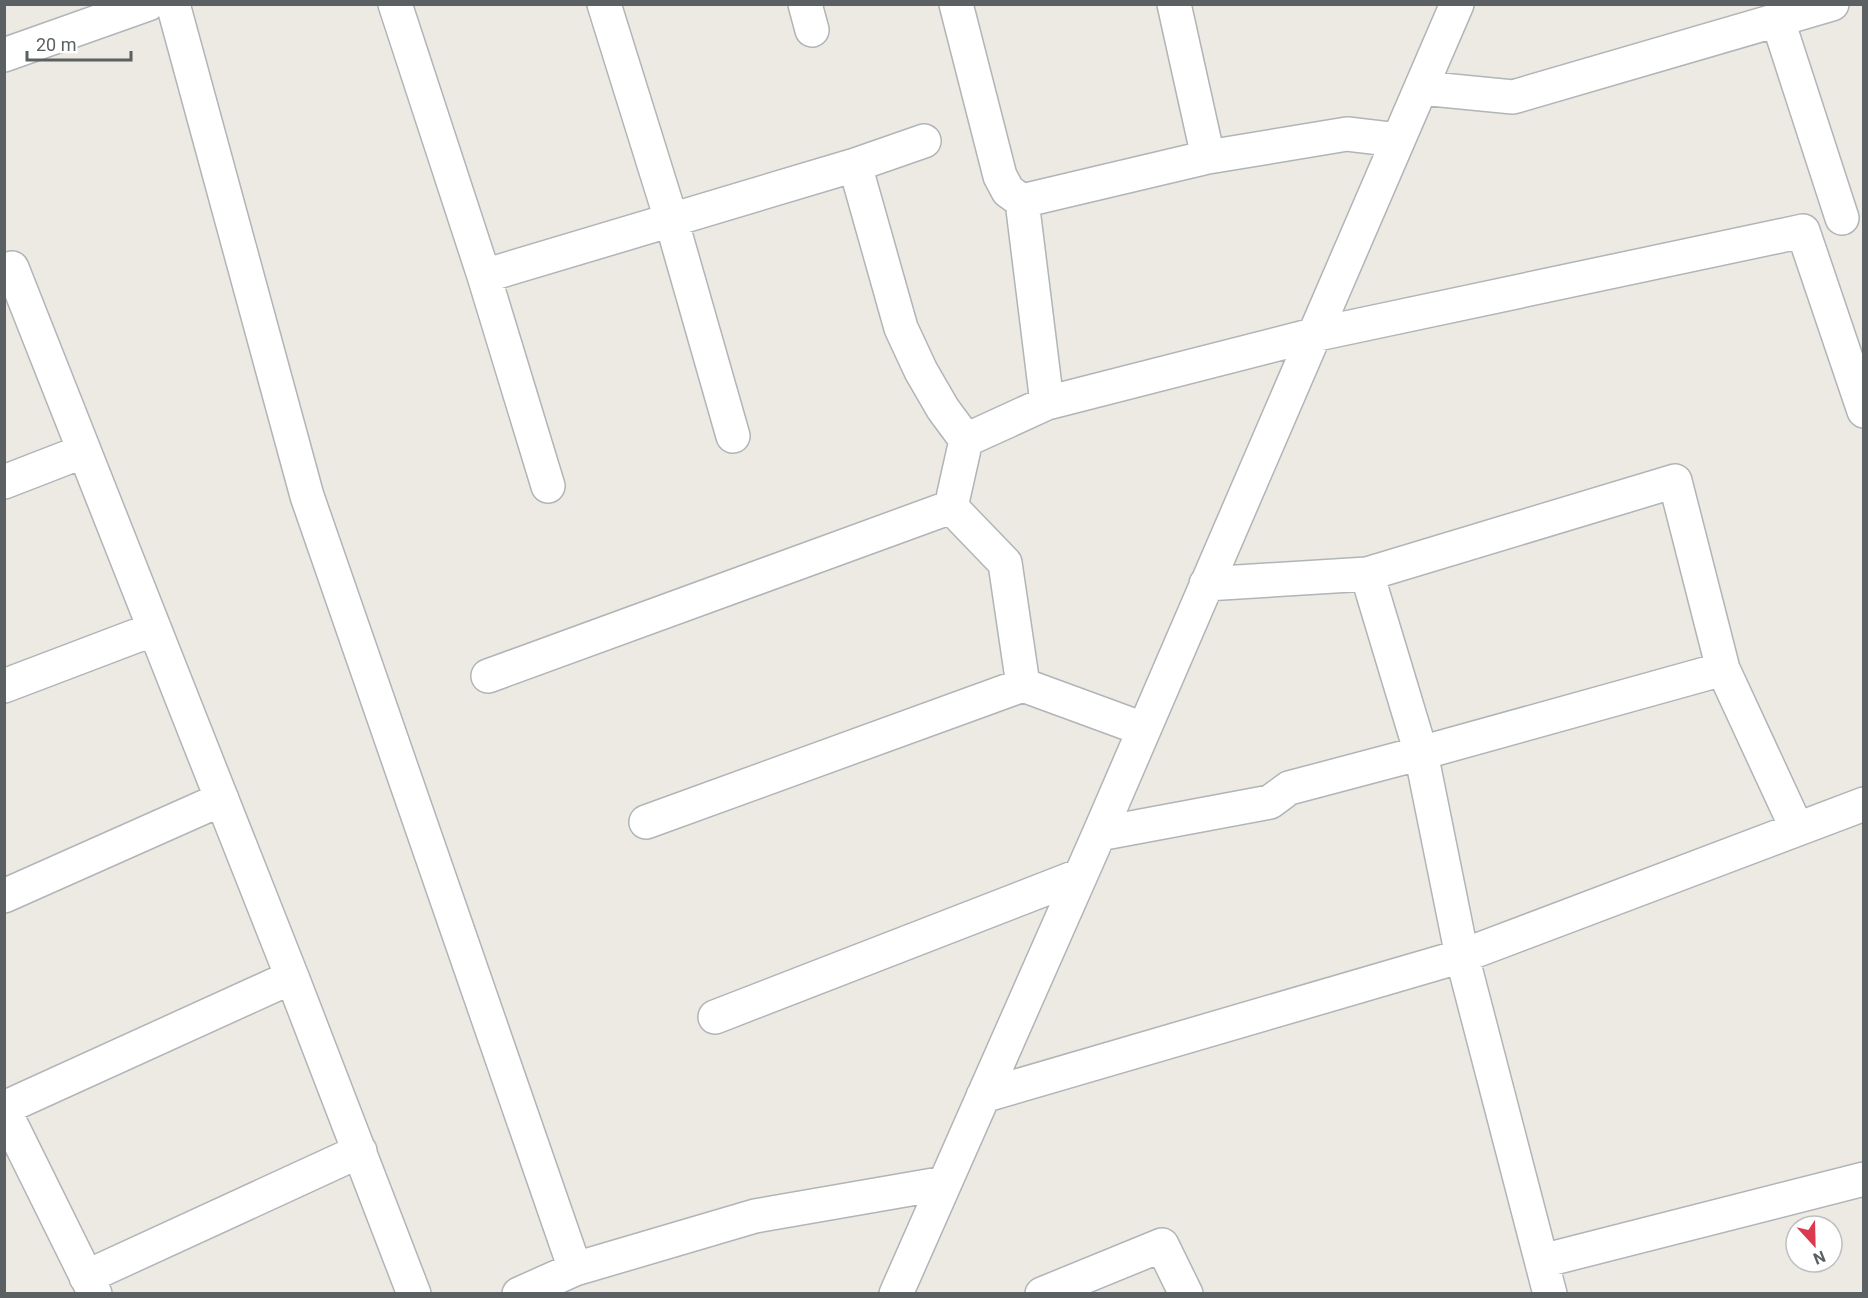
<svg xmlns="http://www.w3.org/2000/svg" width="1868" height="1298" viewBox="0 0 1868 1298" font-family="Roboto,sans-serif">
  <rect width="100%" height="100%" fill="#ede9e3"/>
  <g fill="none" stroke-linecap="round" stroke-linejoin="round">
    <defs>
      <path id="street" d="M173,4L307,496L575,1269L755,1216L945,1183
        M395,4L484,276L548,486
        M604,4L671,219L733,436
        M805,4L812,30
        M956,4L1000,176L1008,191L1022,201
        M1778,21L1842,218
        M4,55L148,4
        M1421,88L1513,97L1832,4
        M1208,157L1347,134L1398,140
        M855,165L901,328L921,371L943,409L966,440
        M4,271L12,268L292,977L4,1108
        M484,276L855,165L924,141
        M1047,403L1313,335L1803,231L1864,411
        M4,482L84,451
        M951,507L1005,563L1023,685
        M1206,584L1367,574L1675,481L1723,669L1797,829
        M488,676L951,507L966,440L1047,403L1022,201L1208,157L1174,4
        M4,686L154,629
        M646,822L1023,685L1143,729
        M1099,834L1270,802L1289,788L1421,753L1723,669
        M4,896L222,799
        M292,977L414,1294
        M715,1017L1081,875
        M983,1096L1462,956L1421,753L1367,574
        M4,1110L95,1294
        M1542,1261L1864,1179
        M86,1277L360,1151
        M519,1294L575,1269
        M896,1294L1099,834L1457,4
        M1042,1294L1162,1245L1186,1294
        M1550,1294L1462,956L1864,804"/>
    </defs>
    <use href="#street" stroke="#b0b5b7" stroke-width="36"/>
    <use href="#street" stroke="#fff" stroke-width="33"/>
  </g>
  <rect width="1868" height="1298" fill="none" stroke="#5b6063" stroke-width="12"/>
  <g transform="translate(1814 1244) rotate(158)"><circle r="28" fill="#ffffff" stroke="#bdbfc1" stroke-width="1.5"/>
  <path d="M0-4.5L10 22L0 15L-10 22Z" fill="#dd394e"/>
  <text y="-9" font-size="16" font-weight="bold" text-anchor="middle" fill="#5b6063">N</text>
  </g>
  <path d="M27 51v9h104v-9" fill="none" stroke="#5b6063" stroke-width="3"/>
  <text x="36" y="51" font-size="18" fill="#5b6063" stroke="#ffffff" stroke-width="4.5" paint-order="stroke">20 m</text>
</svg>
